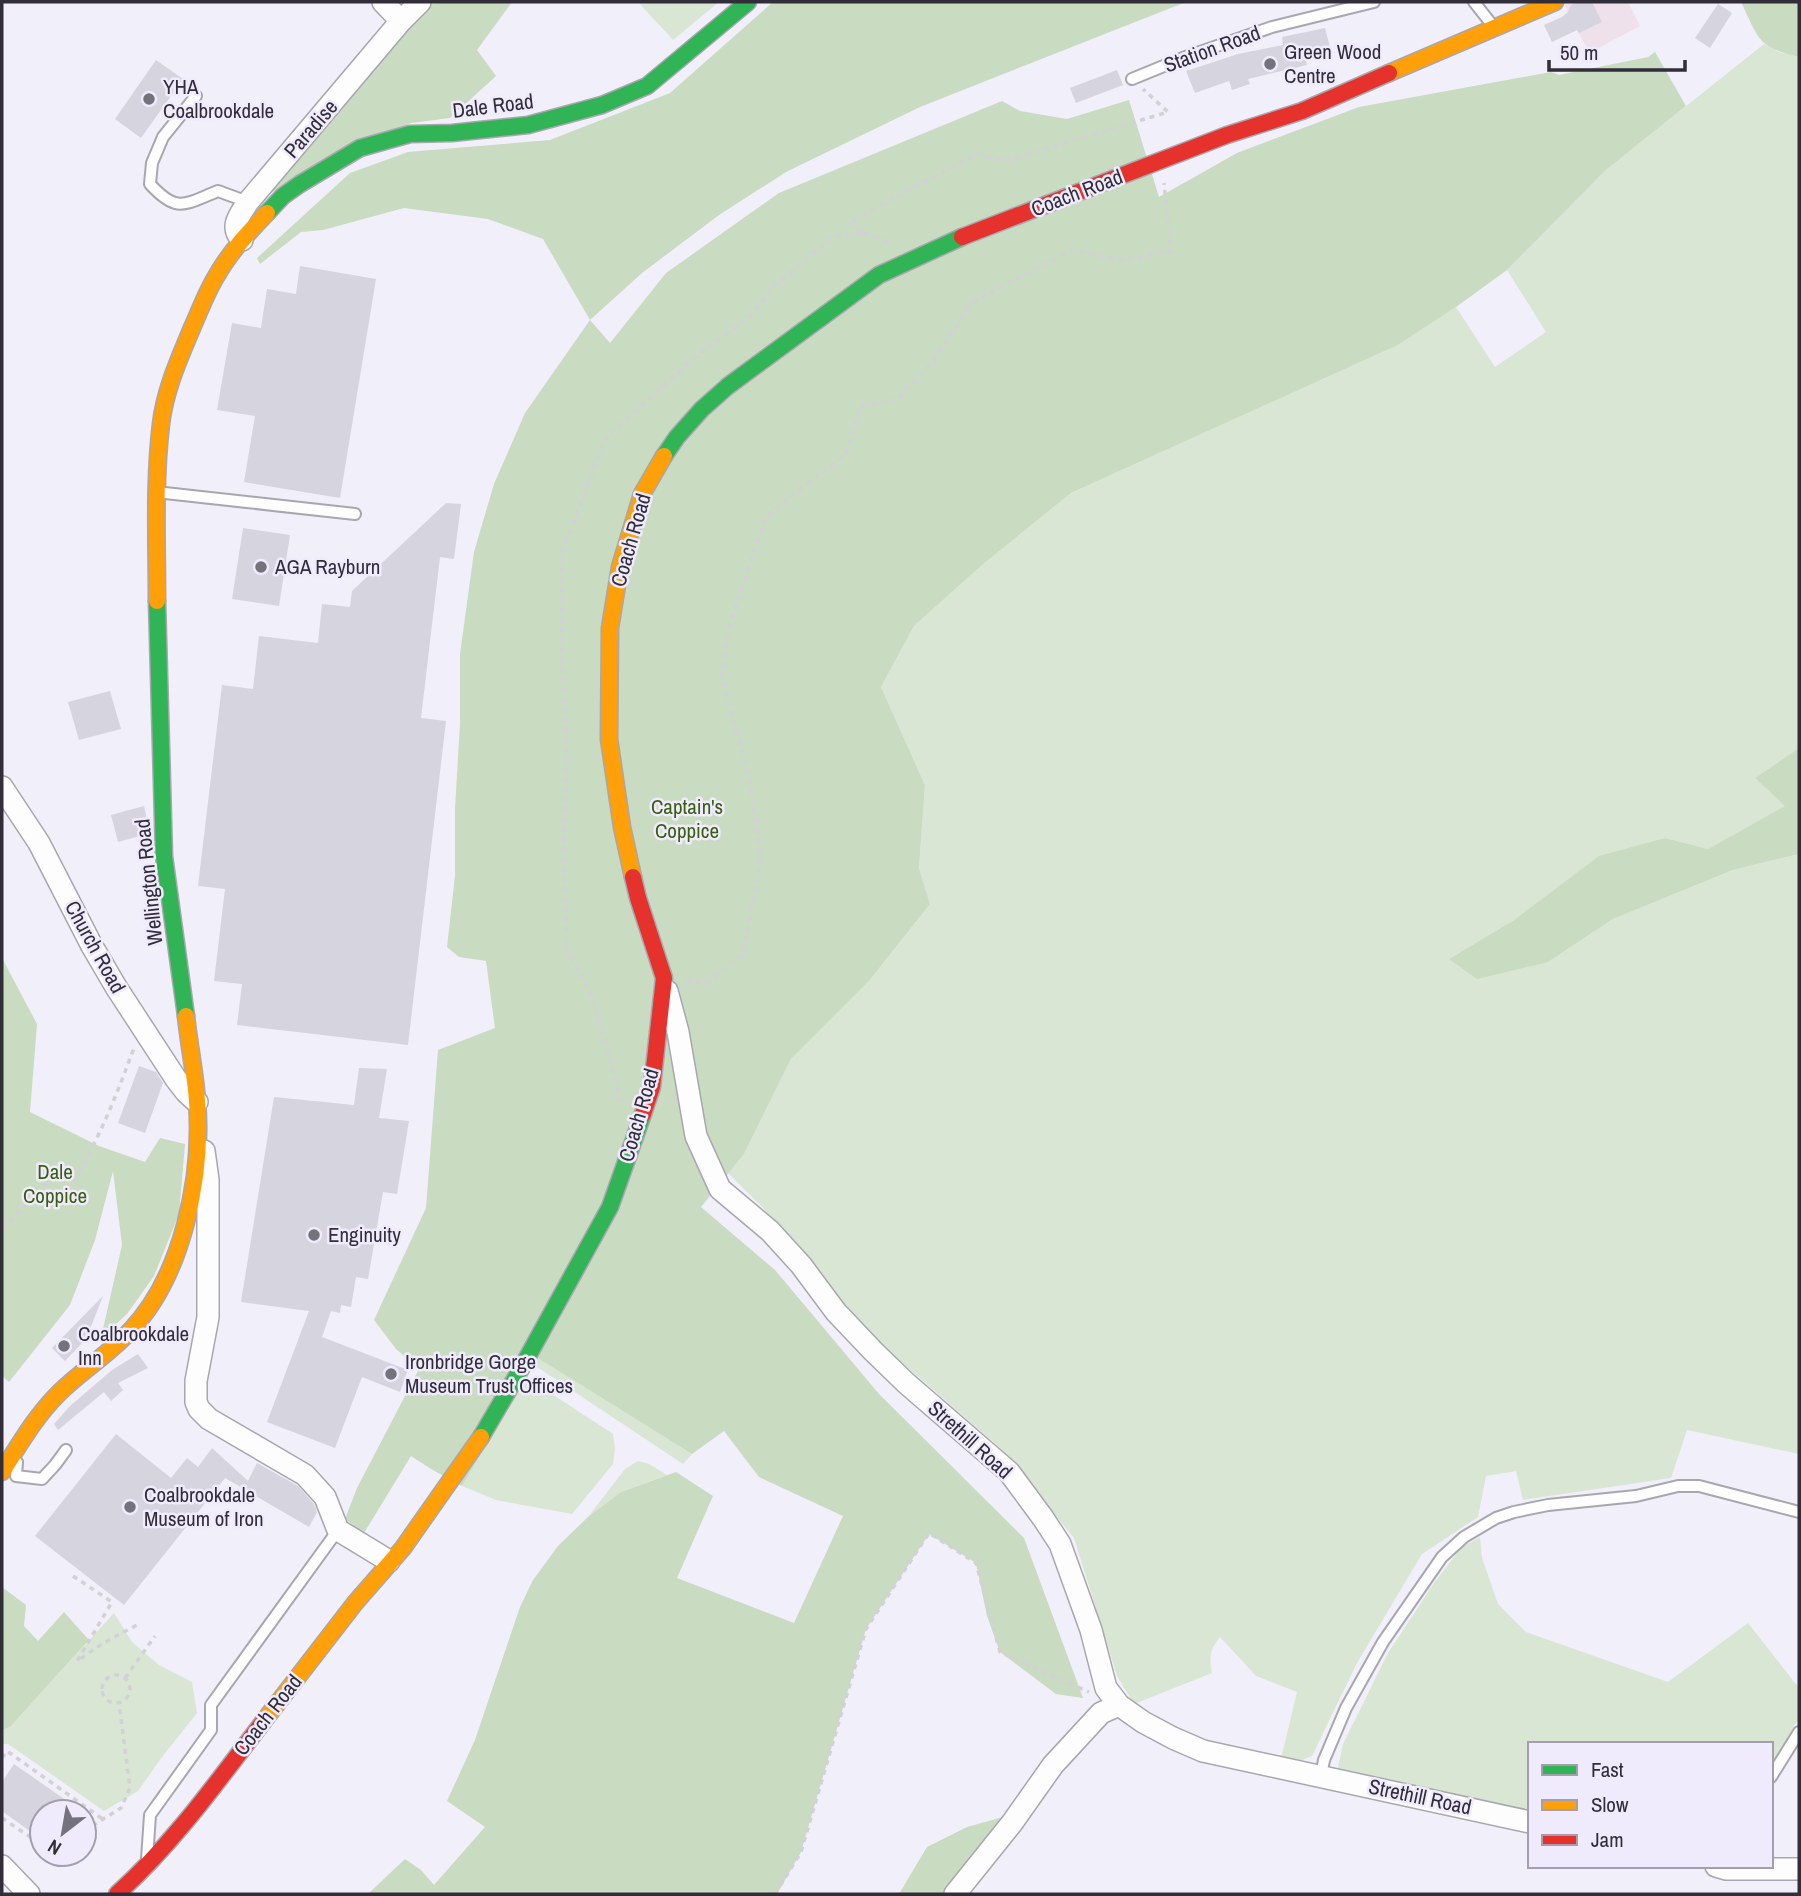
<svg xmlns="http://www.w3.org/2000/svg" width="1801" height="1896" viewBox="0 0 1801 1896" font-family="'Archivo Narrow',sans-serif">
  <rect width="100%" height="100%" fill="#f1eff9"/>
  <path fill="#efe1eb" d="M1563,2H1628L1640,26L1589,53Z"/>
  <path fill="#dae6d4" d="M638,2H719L673,40Z
    M1764,44L1779,52L1799,57V748L1755,778L1786,806L1708,849L1665,838L1514,920L1449,959L1548,962L1613,919L1733,870L1799,854V1454L1687,1430L1671,1478L1523,1500L1516,1471L1486,1476L1478,1517L1422,1554L1357,1663L1312,1756L1297,1762L1280,1763L1297,1692L1256,1676L1220,1637C1210,1649 1209,1658 1212,1673L1134,1704L1117,1676L1074,1538L1000,1448L866,1331L779,1224L728,1173L744,1154L791,1059L869,981L930,904L919,868L925,785L881,687L914,626L981,566L1071,493L1398,345L1456,307L1495,367L1546,332L1507,270L1606,170Z
    M538,1357L692,1454L683,1464L534,1365Z
    M526,1377L613,1434L615,1449L613,1464L572,1514L496,1500L462,1486Z
    M638,1461L649,1464L667,1475L621,1492L588,1517L625,1469Z
    M1480,1537L1482,1558L1498,1604L1526,1632L1668,1682L1748,1623L1799,1688V1718L1771,1765V1744H1530V1814L1337,1772L1343,1744L1388,1653L1434,1583L1461,1548Z
    M114,1613L132,1642L159,1665L192,1682L197,1713L162,1757L138,1791L104,1811L8,1744H2V1730L10,1727Z"/>
  <path fill="#c9dbc0" d="M434,2H512L477,50L496,76L450,118L411,123L271,193L345,99Z
    M773,2H1186L920,107L786,172L719,215L642,273L590,320L610,343L666,273L779,193L1002,101L1020,111L1067,119L1129,100L1159,197L1237,153L1359,107L1551,72L1559,75L1648,57L1655,52L1686,106L1606,170L1507,270L1456,307L1398,345L1071,493L981,566L914,626L881,687L925,785L919,868L930,904L869,981L791,1059L744,1154L701,1207L775,1270L879,1394L1024,1538L1083,1698L1056,1694L1000,1652L987,1616L976,1563L929,1534L866,1629L801,1852L777,1894H368L405,1859L421,1870L434,1885L485,1827L447,1801L475,1740L520,1607L533,1580L558,1546L588,1517L621,1492L676,1472L713,1496L677,1578L794,1623L843,1516L759,1477L724,1431L692,1454L538,1358L462,1486L431,1469L411,1456L364,1533L345,1519L357,1488L419,1369L396,1349L374,1320L426,1208L438,1050L495,1028L486,961L459,957L447,947L455,876V809L460,724V654L474,552L494,484L525,413L590,320L543,239L488,219L404,208L323,230L301,232L260,264L257,258L350,173L408,152L550,140L670,93Z
    M1741,2H1799V57C1757,47 1759,39 1741,2Z
    M1799,748V854L1733,870L1613,919L1548,962L1477,979L1449,959L1514,920L1599,856L1665,838L1708,849L1785,806L1755,778Z
    M2,958L37,1024L30,1112L99,1146L145,1162L160,1138L185,1144L179,1214L154,1276L127,1314L101,1338L122,1245L113,1171L95,1240L70,1305L9,1382L2,1376Z
    M2,1587L26,1605L24,1626L38,1641L64,1612L89,1640L10,1727L2,1730Z
    M1003,1817L968,1867L945,1894H899L927,1847L967,1827Z"/>
  <path fill="#d6d4de" d="M1578,2H1592L1602,22L1579,33L1577,30L1552,42L1544,25L1562,17L1568,12L1571,5Z
    M1718,4L1732,13L1710,48L1695,38Z
    M1325,28L1330,47L1304,53L1307,65L1248,79L1250,84L1232,90L1229,81L1195,93L1186,71L1238,54L1283,45L1282,37Z
    M156,60L183,79L141,138L115,119Z
    M1117,70L1123,85L1076,103L1070,88Z
    M300,266L376,279L340,498L244,482L255,416L217,410L232,323L261,328L267,289L296,294Z
    M446,503L461,504L454,559L440,557L421,718L446,721L408,1045L237,1025L242,984L214,981L225,889L198,886L222,685L253,689L259,636L318,643L322,604L350,607L352,591Z
    M243,528L290,535L279,606L232,599Z
    M110,691L121,729L79,740L68,702Z
    M144,806L146,815L147,834L118,842L111,815Z
    M139,1066L156,1072L163,1083L145,1133L118,1123Z
    M359,1068L387,1069L379,1118L409,1121L397,1194L383,1192L368,1279L356,1277L351,1307L341,1305L340,1313L331,1311L322,1337L408,1370L400,1392L362,1377L335,1448L267,1422L309,1311L241,1302L274,1097L354,1105Z
    M103,1296L86,1339L65,1361L52,1348Z
    M138,1354L148,1368L118,1383L123,1390L111,1401L104,1392L58,1430L54,1424L70,1406L112,1370Z
    M116,1434L171,1478L187,1458L198,1467L212,1448L248,1481L257,1463L298,1486L314,1504L317,1512L309,1527L225,1478L124,1605L35,1536Z
    M14,1764L83,1812H42V1840L2,1811V1782Z"/>
  <g fill="none" stroke-linecap="round" stroke-linejoin="round">
    <defs>
      <path id="lane" d="M1474,2L1493,26
        M1132,79L1188,56L1272,27L1374,2
        M196,96L163,137L152,163L150,184C177,214 185,204 218,191L248,202
        M156,492L355,514
        M17,1462L16,1476L42,1479L55,1465L66,1450
        M1321,1776L1324,1760L1346,1708L1383,1642L1442,1557L1464,1537L1496,1518L1514,1512L1548,1505L1636,1496L1678,1486H1699L1799,1512
        M1771,1777L1799,1732
        M147,1859L150,1815L211,1730V1705L338,1530"/>
      <path id="street" d="M383,2L401,21
        M242,240C229,226 240,215 248,202L401,21L420,2
        M2,787L39,843L92,946L116,987L176,1079L186,1092L197,1102
        M667,991L678,1032L696,1136L720,1189L770,1231L801,1265L836,1312L873,1351L906,1383L1009,1472L1043,1518L1060,1544L1091,1630L1106,1688L1119,1705L1143,1722L1173,1738L1203,1751L1530,1822
        M204,1151L208,1180V1317L196,1381V1402L199,1409L209,1419L305,1475L325,1497L338,1530L389,1561
        M2,1866L29,1894
        M1716,1866L1726,1869H1799
        M955,1894L1012,1823L1053,1765L1101,1713L1119,1705"/>
      <path id="fast" d="M267,213L283,196L300,184L360,148L410,134L452,133L528,125L602,105L647,86L748,2
        M664,456L677,437L702,409L728,386L879,275L962,237
        M157,601L164,856L186,1016
        M481,1437L522,1367L610,1207L643,1114"/>
      <path id="slow" d="M1389,73L1555,2
        M157,601C157,542 154,483 161,424C165,390 179,359 192,328C200,310 207,291 217,275C230,252 249,232 267,213
        M633,877L622,827L609,739L610,628L620,567L642,494L664,456
        M2,1472C19,1445 35,1417 58,1394C81,1371 108,1355 130,1331C183,1276 203,1176 197,1101C195,1073 189,1045 186,1016
        M263,1722L355,1603L403,1548L481,1437"/>
      <path id="jam" d="M962,237L1227,135L1302,111L1389,73
        M633,877L638,898L664,978L652,1087L643,1114
        M117,1894C173,1844 217,1782 263,1722"/>
    </defs>
    <use href="#lane" stroke="#a8a6af" stroke-width="14"/>
    <use href="#street" stroke="#a8a6af" stroke-width="24"/>
    <use href="#fast" stroke="#a8a6af" stroke-width="19"/>
    <use href="#slow" stroke="#a8a6af" stroke-width="19"/>
    <use href="#jam" stroke="#a8a6af" stroke-width="19"/>
    <path stroke="#d2d1d5" stroke-width="3.5" stroke-dasharray="5 5" stroke-linecap="butt" d="M864,233L892,243
      M686,981L706,983L743,954L761,857L748,771L721,677L730,624L766,516L846,454L861,406L898,400L933,361L973,302L1071,250L1123,260L1171,251L1164,183
      M621,1102L593,998L567,949L563,846L567,760L562,661V552L605,439L697,355L752,315L772,288L833,237L864,233L850,222L977,154L1005,161L1168,112L1143,89
      M2,1229L55,1175L70,1186C98,1143 116,1096 134,1048
      M73,1576L112,1602L77,1661L105,1642L139,1624
      M102 1689a14 14 0 1 1 28 0a14 14 0 1 1-28 0Z
      M125,1678L155,1636
      M2,1758L7,1751L104,1820
      M2,1818L42,1845
      M84,1831L121,1808L130,1788L119,1703
      M775,1894L801,1852L866,1629L929,1533L976,1563L1000,1652L1089,1692"/>
    <use href="#lane" stroke="#fdfdfe" stroke-width="10"/>
    <use href="#street" stroke="#fdfdfe" stroke-width="21"/>
    <use href="#fast" stroke="#30b455" stroke-width="16"/>
    <use href="#slow" stroke="#ff9f0a" stroke-width="16"/>
    <use href="#jam" stroke="#e5322d" stroke-width="16"/>
  </g>
  <g fill="#74727d" stroke="#efebfd" stroke-width="2.5">
    <circle cx="1270" cy="64" r="7"/>
    <circle cx="149" cy="99" r="7"/>
    <circle cx="261" cy="567" r="7"/>
    <circle cx="314" cy="1235" r="7"/>
    <circle cx="64" cy="1346" r="7"/>
    <circle cx="391" cy="1374" r="7"/>
    <circle cx="130" cy="1507" r="7"/>
  </g>
  <g text-anchor="middle" stroke-width="5" stroke-linejoin="round" paint-order="stroke">
    <g font-size="21" fill="#312e3a" stroke="#efebfd">
      <text transform="translate(1212 49) rotate(-20)" y="7">Station Road</text>
      <text transform="translate(493 106) rotate(-7)" y="7">Dale Road</text>
      <text transform="translate(311 129) rotate(-49)" y="7">Paradise</text>
      <text transform="translate(1077 193) rotate(-21)" y="7">Coach Road</text>
      <text transform="translate(631 540) rotate(-74)" y="7">Coach Road</text>
      <text transform="translate(149 882) rotate(-96)" y="7">Wellington Road</text>
      <text transform="translate(95 947) rotate(61)" y="7">Church Road</text>
      <text transform="translate(639 1115) rotate(-74)" y="7">Coach Road</text>
      <text transform="translate(970 1440) rotate(42)" y="7">Strethill Road</text>
      <text transform="translate(268 1715) rotate(-52)" y="7">Coach Road</text>
      <text transform="translate(1420 1797) rotate(12)" y="7">Strethill Road</text>
    </g>
    <g font-size="21" fill="#312e3a" stroke="#efebfd" text-anchor="start">
      <text x="1284" y="59">Green Wood<tspan x="1284" dy="24">Centre</tspan></text>
      <text x="163" y="94">YHA<tspan x="163" dy="24">Coalbrookdale</tspan></text>
      <text x="275" y="574">AGA Rayburn</text>
      <text x="328" y="1242">Enginuity</text>
      <text x="78" y="1341">Coalbrookdale<tspan x="78" dy="24">Inn</tspan></text>
      <text x="405" y="1369">Ironbridge Gorge<tspan x="405" dy="24">Museum Trust Offices</tspan></text>
      <text x="144" y="1502">Coalbrookdale<tspan x="144" dy="24">Museum of Iron</tspan></text>
    </g>
    <g font-size="21" fill="#385e0f" stroke="#efebfd">
      <text x="687" y="814">Captain's<tspan x="687" dy="24">Coppice</tspan></text>
      <text x="55" y="1179">Dale<tspan x="55" dy="24">Coppice</tspan></text>
    </g>
  </g>
  <rect width="1801" height="1896" fill="none" stroke="#312e3a" stroke-width="7"/>
  <rect x="1528" y="1742" width="245" height="126" fill="#efebfd" stroke="#a39faf" stroke-width="2"/>
  <rect x="1542" y="1765" width="35" height="10" fill="#30b455" stroke="#a39faf" stroke-width="2"/>
  <text x="1591" y="1777" font-size="21" fill="#312e3a">Fast</text>
  <rect x="1542" y="1800" width="35" height="10" fill="#ff9f0a" stroke="#a39faf" stroke-width="2"/>
  <text x="1591" y="1812" font-size="21" fill="#312e3a">Slow</text>
  <rect x="1542" y="1835" width="35" height="10" fill="#e5322d" stroke="#a39faf" stroke-width="2"/>
  <text x="1591" y="1847" font-size="21" fill="#312e3a">Jam</text>
  <g transform="translate(63 1833) rotate(211)"><circle r="33" fill="#efebfd" stroke="#a39faf" stroke-width="2"/>
  <path d="M0-5L12 26L0 18L-12 26Z" fill="#74727d"/>
  <text y="-10" font-size="19" font-weight="bold" text-anchor="middle" fill="#312e3a">N</text>
  </g>
  <path d="M1549 60v10h136v-10" fill="none" stroke="#312e3a" stroke-width="3.5"/>
  <text x="1560" y="60" font-size="21" fill="#312e3a" stroke="#efebfd" stroke-width="5" paint-order="stroke">50 m</text>
</svg>
